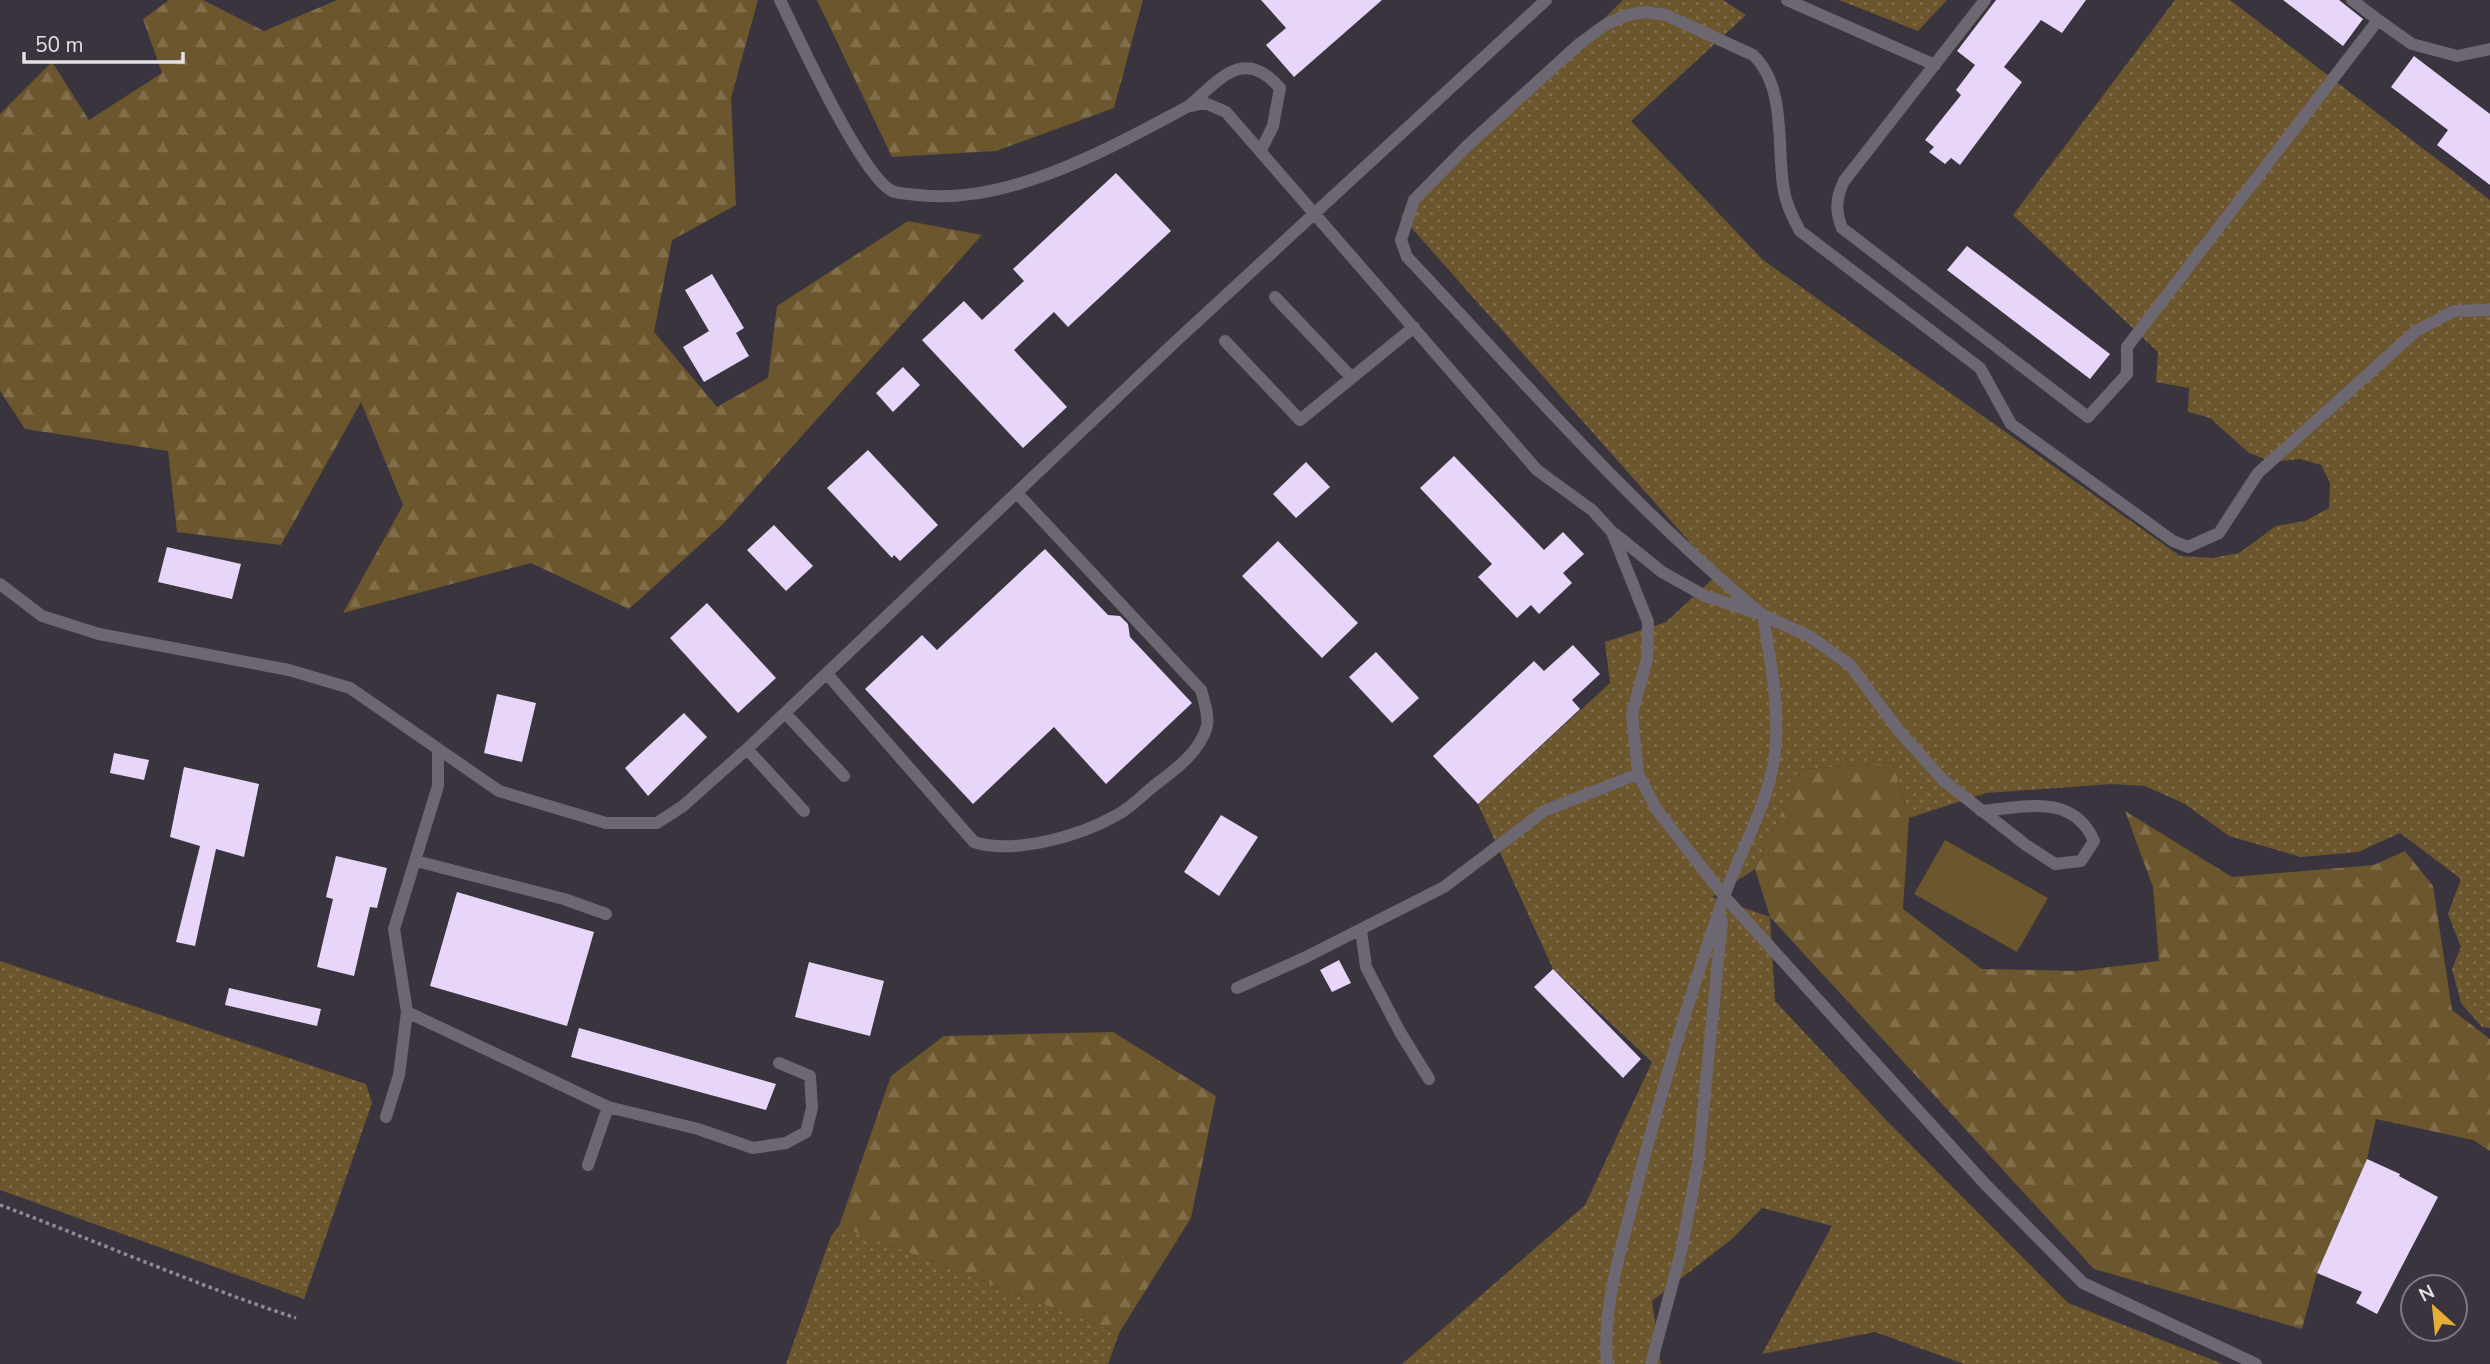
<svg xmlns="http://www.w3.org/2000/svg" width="2490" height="1364" viewBox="0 0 2490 1364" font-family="'Nunito Sans',sans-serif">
  <defs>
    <pattern id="grass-dots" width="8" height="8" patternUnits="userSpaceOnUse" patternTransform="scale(1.75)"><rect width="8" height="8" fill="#6c562d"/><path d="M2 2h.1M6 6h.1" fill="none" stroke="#816e4b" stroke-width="1.8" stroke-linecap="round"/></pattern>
    <pattern id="forest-firs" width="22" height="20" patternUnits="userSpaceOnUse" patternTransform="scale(1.75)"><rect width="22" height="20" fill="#6c562d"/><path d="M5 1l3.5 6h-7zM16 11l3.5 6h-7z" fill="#816e4b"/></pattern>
  </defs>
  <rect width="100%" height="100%" fill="#39343d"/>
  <path fill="url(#grass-dots)" d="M1623,0H1723L1746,15L1631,121L1763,260L2180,556L2212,558L2239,553L2276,526L2305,521L2329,508L2330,483L2321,465L2300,459L2273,462L2249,453L2210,418L2188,412L2189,388L2156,382L2158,352L2013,215L2175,0H2230L2490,200V1028L2482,1027L2461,1003L2452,969L2461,947L2448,914L2461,879L2400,833L2358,852L2301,857L2229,836L2185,804L2145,786L2112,784L1986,793L1909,818L1893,763L1802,769L1755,869L1712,897L1770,917L1775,1001L1889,1123L2068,1303L2223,1364H1964L1875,1332L1762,1354L1832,1226L1762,1208L1732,1239L1652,1301L1661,1364H1402L1585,1205L1652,1062L1553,969L1478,804L1610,683L1605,642L1666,622L1718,574L1401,216Z
    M1839,0H1947L1918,31Z
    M0,961L366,1084L372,1103L304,1299L0,1190Z
    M839,1226L1119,1333L1108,1364H786L831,1236Z"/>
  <path fill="url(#forest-firs)" d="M169,0H203L264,31L337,0H758L731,98L736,205L672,240L654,332L717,407L768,378L777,306L908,221L982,235L723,524L629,609L531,563L343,613L403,505L361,402L281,545L177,532L168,451L25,429L0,391V114L52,62L89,120L162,73L143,19Z
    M817,0H1143L1114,108L996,151L892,157Z
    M1893,763L1909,818L1903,909L1982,969L2077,971L2159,961L2153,887L2125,811L2232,877L2374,865L2405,851L2433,886L2452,1010L2490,1039V1151L2473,1140L2376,1119L2367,1159L2317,1273L2302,1329L2094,1269L1770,917L1755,869L1802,769Z
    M1113,1032L1216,1096L1191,1218L1119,1333L839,1226L891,1076L944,1036Z"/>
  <path fill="#6c562d" d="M1945,840L2048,898L2017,952L1914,894Z"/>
  <path fill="#e8d5fa" d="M1261,0H1382L1294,77L1266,45L1286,28Z
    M1996,0H2086L2062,33L2041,20L2004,67L2022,82L1960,165L1951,158L1945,164L1929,152L1934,147L1925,140L1961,95L1956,90L1975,65L1957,51Z
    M2283,0H2339L2363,19L2343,46Z
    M2414,56L2490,114V185L2437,145L2448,130L2391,87Z
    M1116,173L1171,231L1068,327L1054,312L1014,350L1067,407L1023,448L922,340L964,301L982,320L1024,281L1013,269Z
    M1967,246L2110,354L2090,379L1947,270Z
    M712,274L744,328L736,333L749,356L704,382L683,347L709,331L685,290Z
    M903,367L920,385L893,412L876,393Z
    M868,450L938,525L900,561L894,555L892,558L827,488Z
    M1454,456L1544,550L1563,532L1584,554L1563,573L1572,583L1539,614L1531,605L1517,618L1478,577L1492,564L1420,488Z
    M1306,462L1330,487L1296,518L1273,494Z
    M774,525L813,566L786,591L747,550Z
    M1278,541L1358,623L1322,658L1242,576Z
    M167,547L241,564L232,599L158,582Z
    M1045,549L1108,615L1120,616L1128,624L1130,637L1192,703L1106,784L1054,727L973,804L865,689L922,635L937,650Z
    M707,603L776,678L738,713L670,638Z
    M1573,645L1600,674L1572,700L1580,709L1478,804L1433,756L1534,661L1544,671Z
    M1376,652L1419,698L1392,723L1349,677Z
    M497,694L536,703L522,762L484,753Z
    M684,713L707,737L648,796L625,768Z
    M114,753L149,760L144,780L110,773Z
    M184,767L259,784L244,857L216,849L195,946L176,942L200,846L170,837Z
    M1221,815L1258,837L1219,896L1184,872Z
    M336,856L387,868L377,908L370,907L354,976L317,967L333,899L326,897Z
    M457,892L594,932L567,1026L430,986Z
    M1339,960L1351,983L1332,992L1320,970Z
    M809,962L884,981L870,1036L795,1017Z
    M1553,969L1641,1059L1623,1078L1534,987Z
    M229,988L321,1009L317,1026L225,1005Z
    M579,1028L776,1084L766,1110L571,1057Z
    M2367,1159L2400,1174L2399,1176L2438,1197L2377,1314L2356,1303L2362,1292L2317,1273Z"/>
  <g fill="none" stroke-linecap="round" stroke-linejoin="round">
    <path stroke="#908c93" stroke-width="3.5" stroke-dasharray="3.5 3.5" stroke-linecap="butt" d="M0,1205C99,1242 196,1285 296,1318"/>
    <path stroke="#6c6771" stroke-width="12" d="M780,0C798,37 861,175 892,191C899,194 911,194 918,195C1008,206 1110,148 1187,107L1205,103L1226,112L1537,470L1592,510L1612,532L1648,622L1647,659L1632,714L1638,774L1657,810L1724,896L1985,1184L2083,1283L2256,1364
      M1787,0L1935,65
      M1985,0L1844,181C1836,198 1835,210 1842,228L2088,417L2127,374V347L2378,20L2352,0
      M2378,20L2412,44L2457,56L2490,49
      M1189,106C1221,78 1244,47 1280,88L1273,126L1261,150
      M1275,297L1352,378
      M1225,341L1300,420L1414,327
      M1615,534L1662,572L1705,596L1763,615L1809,636L1850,665L1899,731L1944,781L2026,845L2055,864L2081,861L2094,841C2073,793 2025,807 1981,811
      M0,584L42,616L99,634L289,670L350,688L499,791L606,823H657L683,806L747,749L1174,343L1546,0
      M827,674L974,842C1014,855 1080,836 1117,815C1131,808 1142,795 1155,785C1175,770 1200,752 1207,726C1209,715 1204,701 1201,690L1017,493
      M785,713L844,776
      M747,749L804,811
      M416,861L564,899L606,914
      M1361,930L1366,967L1400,1032L1429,1079
      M1237,988L1304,958L1444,887L1544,811L1638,774
      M407,1012L608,1107L698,1129L753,1148L786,1143L806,1132L812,1108L810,1076L779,1063
      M386,1117L399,1075L407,1012L394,929L438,786V751
      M588,1165L608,1107
      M1607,1364C1602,1307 1621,1251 1634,1197C1660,1095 1689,996 1724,897C1740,850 1770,802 1775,752C1780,707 1770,660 1763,615C1633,509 1522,379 1407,257L1401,240L1414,200L1468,145L1579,44L1605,25L1624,16L1645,12L1666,15L1753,55C1786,86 1777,144 1783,185C1785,202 1792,216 1800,231L1980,368L2011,424L2173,541L2188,547L2219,533L2258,473L2416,331L2454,311L2490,310
      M1651,1364L1681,1252L1698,1163L1722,920"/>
  </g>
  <g transform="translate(2434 1308) rotate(333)"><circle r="33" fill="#39343d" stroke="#7d7981" stroke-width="2"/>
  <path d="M0-5L12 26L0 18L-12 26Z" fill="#e6ac36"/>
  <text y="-10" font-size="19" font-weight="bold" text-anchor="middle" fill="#e4e1e6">N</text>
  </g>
  <path d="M24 52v10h159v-10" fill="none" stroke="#e4e1e6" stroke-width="3.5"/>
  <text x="35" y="52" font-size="21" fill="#e4e1e6" stroke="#39343d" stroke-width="5" paint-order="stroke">50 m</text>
</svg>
